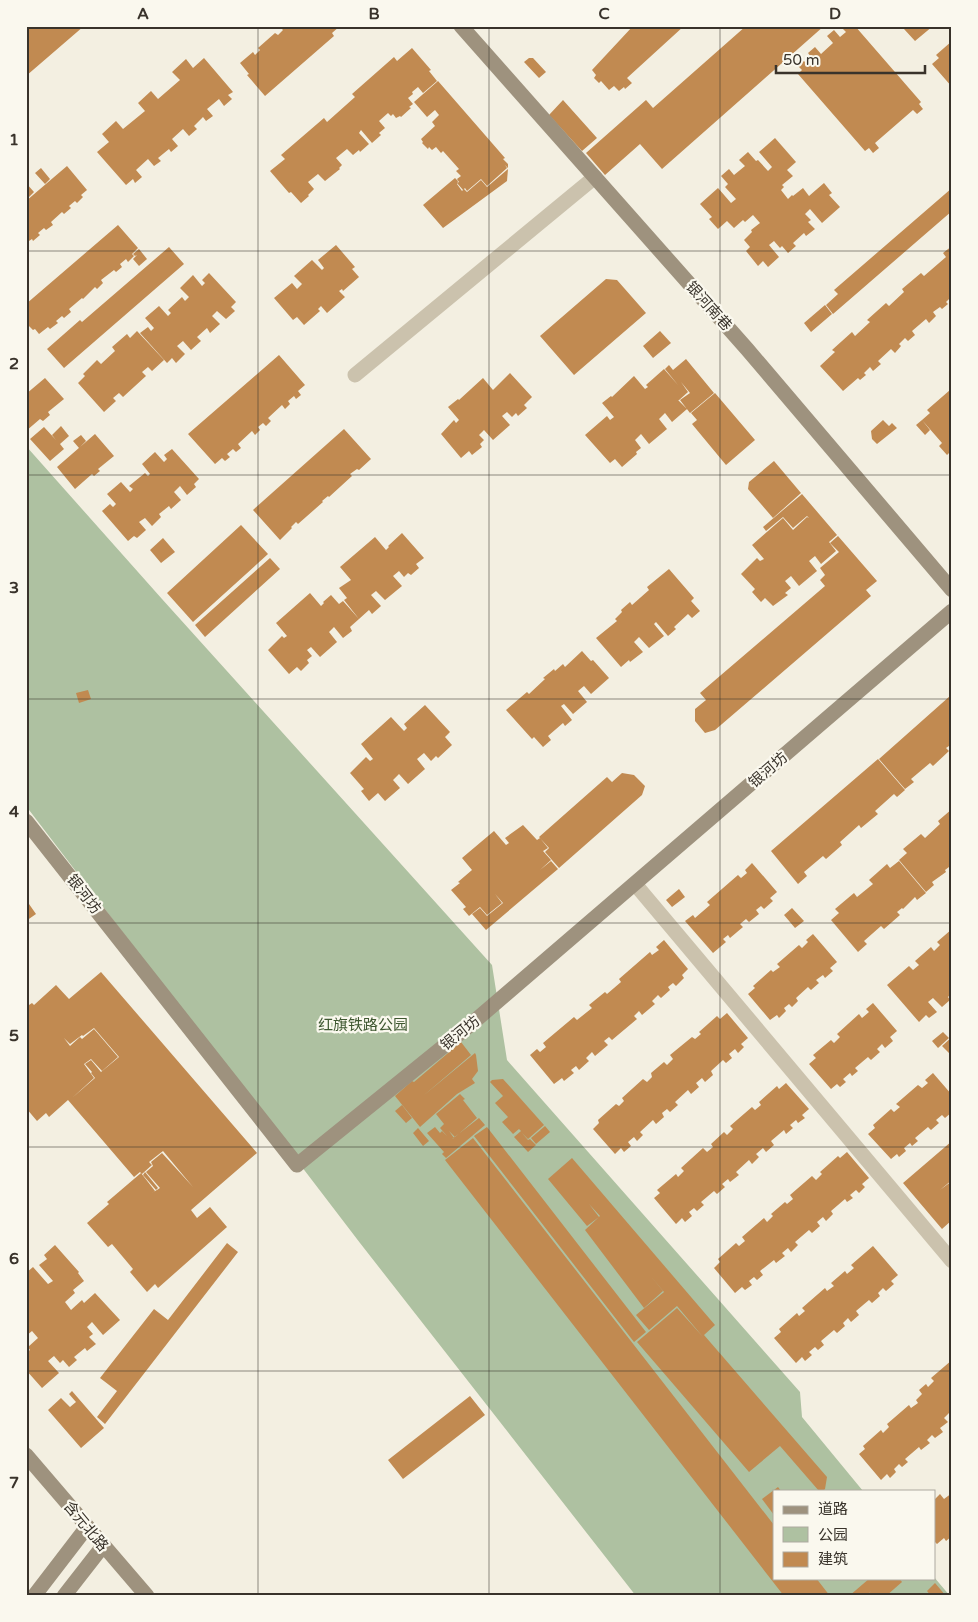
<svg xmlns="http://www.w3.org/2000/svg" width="978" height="1622" viewBox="0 0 978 1622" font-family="'Varela Round','Noto Sans SC',sans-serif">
  <rect width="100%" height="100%" fill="#f3efe1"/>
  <path fill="#aec1a1" d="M26,446L162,599L492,965L507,1060L800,1392L802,1417L863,1491H774V1578H934V1577L950,1596H636L360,1243L26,806Z"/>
  <path fill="#c18a51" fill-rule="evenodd" d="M26,26H84L26,76Z
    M283,26H340L332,33L334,36L265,96L247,75L249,74L240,63L253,52L255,55L260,50L258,48L275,33L278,35L283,30L281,28Z
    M633,26H684L627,78L632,83L625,89L624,87L619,91L614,86L609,90L601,81L599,83L594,78L596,75L592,70Z
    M746,26H824L662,169L640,144L605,175L586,153L646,100L653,108Z
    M844,26H855L921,102L919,104L923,109L917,114L913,110L875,143L879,148L873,153L869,148L865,151L798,74L802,70L798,66L804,61L809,66L814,61L808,53L815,47L821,54L833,43L827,36L834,30L840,37L846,32L842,28Z
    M907,26H933L915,41L904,29Z
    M952,41V87L932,64L939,58L936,55Z
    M412,48L431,70L429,71L437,81L423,93L418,87L412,92L413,94L408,98L413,104L409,107L411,108L401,117L400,116L396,118L393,114L391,116L388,113L379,121L385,128L379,133L381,135L372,143L361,130L359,133L369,144L360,152L359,150L353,155L347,149L336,158L342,165L339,168L340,169L325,181L318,174L308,182L314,189L308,195L309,196L301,203L291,192L289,193L270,171L285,159L281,155L324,118L327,122L355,97L352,94L394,57L397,61Z
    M204,58L233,92L228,95L232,99L224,106L219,99L207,109L213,116L206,121L203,117L194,126L197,129L189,136L183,129L172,139L178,146L171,152L169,149L158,158L161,161L154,166L148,159L136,170L142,177L135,183L133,179L126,185L97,152L109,142L102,134L116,121L123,129L145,111L138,103L151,91L158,99L180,80L172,72L186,59L193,68Z
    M529,58H533L546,72L539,78L524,62Z
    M438,81L505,158L503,159L508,164V168L505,165L507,168L487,186L481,179L467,191L465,188L463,190L457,183L459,182L457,179L461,176L456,171L459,169L443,151L441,153L436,147L432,150L429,147L428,149L422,143L423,142L421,139L435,126L432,122L439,115L435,110L427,117L414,102Z
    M563,100L597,138L582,151L549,115Z
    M775,138L796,162L787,170L793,176L782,185L784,187L781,190L788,199L792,195L793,196L803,188L809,196L824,183L832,193L829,195L840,207L822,223L810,209L805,214L811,220L808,222L815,229L806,236L804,233L793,243L796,246L788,253L782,246L780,248L774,241L769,245L779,257L768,267L763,261L758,266L746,251L750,247L744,240L752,232L751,230L760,223L753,215L745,222L743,220L734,228L727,221L718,229L709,219L712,217L700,204L718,188L731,203L736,199L725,187L728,184L721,176L729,169L734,175L745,166L739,160L748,152L756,161L758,160L768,171L772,167L759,152Z
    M67,166L87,190L81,195L83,197L77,203L75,201L69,206L71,208L64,214L62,212L51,222L53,225L46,230L44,228L38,233L40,235L33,241L32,239L26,243V201Z
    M41,168L50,179L45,184L35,173Z
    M508,169L507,181L443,228L423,205L455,178L458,181L457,184L462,191L464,189L467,192L481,180L487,187Z
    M26,183L34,192L28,198L26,197Z
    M952,188V211L833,314L826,305L838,294L834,290Z
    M118,225L138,248L132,254L134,256L128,262L126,259L120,264L122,267L116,272L114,270L101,280L103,283L97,289L95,287L83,299L82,298L69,309L71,312L64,318L62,316L56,321L58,323L50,329L48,327L39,334L35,329L33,330L26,323V304Z
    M336,245L355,267L352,269L359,277L343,291L342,289L339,291L345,297L327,313L321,306L318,309L320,311L304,325L297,317L293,320L274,298L292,283L297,289L302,284L294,276L312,260L322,270L324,268L318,260Z
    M952,246V296L946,302L948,304L942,309L940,307L933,312L936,316L929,323L926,319L912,331L915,335L908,341L905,338L899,344L901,346L895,353L891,349L878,361L881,364L873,371L870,367L864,373L866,375L860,380L858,378L843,391L820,366L835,352L832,350L852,332L855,336L870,322L867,320L886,303L889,306L904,292L902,289L921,273L924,276L946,257L943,253Z
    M169,247L184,264L64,368L47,349L80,320L82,322Z
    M139,249L147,259L139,266L133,259L137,255L135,256L133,254Z
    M209,273L236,302L231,307L235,311L226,319L217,311L212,316L220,324L210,333L207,328L197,337L201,341L191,350L183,341L177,346L185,354L176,363L172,358L167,363L140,333L148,327L151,331L154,328L145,318L159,306L168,316L171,313L168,310L182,297L185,301L189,297L180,288L193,275L202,286L205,283L202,280Z
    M606,279L617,280L646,313L574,375L540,336Z
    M825,305L832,314L811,332L804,323Z
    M137,331L164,360L152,371L148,367L142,372L146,376L123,397L119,393L113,398L116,401L104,412L78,383L85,376L83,374L97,360L101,364L115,351L112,347L127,334L130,338Z
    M660,331L671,343L653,358L643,346Z
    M279,355L305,385L298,391L301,395L296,399L294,396L288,401L290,404L285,409L282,405L268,418L271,421L266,426L263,423L258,427L260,430L255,435L252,431L238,444L241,448L236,452L233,449L227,454L230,457L225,461L222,458L215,464L188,434Z
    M686,359L714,393L690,413L680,400L690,393L681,382L688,392L678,401H679L687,409L672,422L665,413L659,419L667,429L649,444L641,434L635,440L641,448L636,452L637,454L622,467L615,459L610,463L585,435L607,416L610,420L614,417L602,403L611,396L612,397L634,376L645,389L648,387L646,385L664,369L678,385L665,369L669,365L673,370Z
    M510,373L532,397L524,405L527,408L518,416L516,413L512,417L507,412L502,416L510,425L493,440L484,430L479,435L484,440L480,444L482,447L472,455L469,451L461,458L441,434L454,420L456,423L459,420L448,407L458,399L459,400L483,378L493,390Z
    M45,378L64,399L48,412L50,415L43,421L40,419L26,431V394Z
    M950,390L952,393V450L947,455L939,446L942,443L922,420L930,413L927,410Z
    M715,393L755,440L726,465L692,424L697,420L691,413Z
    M883,420L889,426L892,423L897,428L877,444L872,439L871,431Z
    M922,420L930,430L925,435L916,425Z
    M61,426L69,436L60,444L64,449L50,461L30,439L44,427L56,440L52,435Z
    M344,429L371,459L359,470L357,469L350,474L352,476L329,497L328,496L322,501L323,502L298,524L296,522L291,527L292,528L280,540L253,510Z
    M95,434L114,456L98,469L100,471L94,476L92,474L75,489L57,467Z
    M81,435L86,441L79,448L73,441Z
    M172,449L199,479L194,484L196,487L187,495L180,486L174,492L181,500L171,509L169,506L159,514L161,517L152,526L145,518L139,522L146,530L137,538L134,536L128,541L102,511L110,504L113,507L116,504L107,494L121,482L130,492L133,489L129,486L145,473L148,476L150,474L142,464L155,452L164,462L167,459L164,455Z
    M774,461L801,493L773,518L748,489L749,482Z
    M802,494L837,535L829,542L836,551L821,564L815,556L809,561L817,571L799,586L791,576L785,581L791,588L785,593L788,595L773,606L765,598L761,602L752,592L755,589L741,574L757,558L760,561L764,559L752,545L783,518L793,530L807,517L809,518L807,516L793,528L783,517L766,531L763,527Z
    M241,525L268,554L193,622L167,593Z
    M402,533L424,558L416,564L419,568L411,575L408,573L404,577L399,571L393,576L402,586L385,600L376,591L371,595L381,606L372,614L369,610L359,619L344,600L347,598L339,588L351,580L340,567L375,537L386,550L389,547L388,546Z
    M838,536L877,581L866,590L871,596L715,730L705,733L695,721V709L706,700L700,693L825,586L820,580L825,575L820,568L839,552L830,543Z
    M163,538L175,552L161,563L150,550Z
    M270,558L280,569L205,637L195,625Z
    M669,569L694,598L691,601L700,611L692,618L688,614L674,627L676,629L668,636L656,622L654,624L664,636L649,648L639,637L634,642L643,652L630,662L629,660L621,667L596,638L617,621L615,619L622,612L621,610L630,602L632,605L649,590L647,587Z
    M310,593L321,606L324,603L323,602L331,595L339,604L343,601L359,619L350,627L352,631L343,638L334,627L329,632L337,642L320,657L311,647L307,650L312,656L307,660L309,663L301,671L297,667L289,674L268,650L282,636L284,638L287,636L276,623Z
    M582,651L591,661L593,660L609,678L591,694L584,686L578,691L587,702L573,714L564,704L561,706L572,720L565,726L563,723L548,736L551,740L543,747L534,737L532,739L506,710L527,692L529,694L545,679L543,678L554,669L555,671L563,664L565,667Z
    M88,690L91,699L79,703L76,693Z
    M950,696L952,698V744L946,748L949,751L933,766L930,763L911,779L914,782L905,789L879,759Z
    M425,705L450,732L445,737L452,745L438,758L436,756L431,761L424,753L417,759L425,769L408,784L399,774L393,780L400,788L385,801L378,793L369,801L361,791L364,789L350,773L366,757L370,761L373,759L361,744L391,717L404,731L407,728L404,724Z
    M878,759L905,790L897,797L894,794L875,811L878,814L861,828L859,825L840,842L842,845L826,859L823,856L804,872L807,876L798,884L771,851Z
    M622,773L634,775L645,786L642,795L559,868L545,852L549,848L539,837L607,777L612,782Z
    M952,809V869L949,867L945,870L946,872L932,882L934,885L926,892L899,860L907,853L903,849L921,834L925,838L940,824L938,821Z
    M523,825L537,840L540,838L548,848L543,851L551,860L540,870L551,861L558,869L486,930L472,914L480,908L487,916L503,903L495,894L502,903L487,915L480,907L469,916L463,909L466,907L451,890L460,883L458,882L472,870L462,858L494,831L506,845L509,843L505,838Z
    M899,861L926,893L917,900L915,897L903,909L902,908L897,912L900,915L884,929L881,926L864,941L867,944L858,952L831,920L839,913L835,909L854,893L857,897L873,884L869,880L887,864L890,868Z
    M752,863L777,892L770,898L773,901L764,909L761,906L756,910L759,914L749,922L746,919L740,924L743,927L730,938L728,935L723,939L726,942L713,953L685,921L693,915L695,918L710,905L707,902L738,875L741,878L747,873L745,870Z
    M679,889L685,897L672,907L666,900Z
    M29,904L36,914L26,921V906Z
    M792,908L804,921L795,928L784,915Z
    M952,929V993L948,997L950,1000L942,1007L933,998L928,1002L937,1012L929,1018L926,1015L919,1022L887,985L909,966L913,970L919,965L915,961L931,947L934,951L940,945L937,942Z
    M813,934L837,962L830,968L833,971L825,978L823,975L816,980L819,983L811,990L808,987L796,998L798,1001L792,1007L789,1004L784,1008L786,1011L779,1018L777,1015L770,1020L748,994L755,988L753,986L771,970L773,972L780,967L777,964L799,945L802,948L808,942L806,940Z
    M664,940L688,969L682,975L684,978L676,986L673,983L668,987L670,990L661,998L658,995L652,1001L655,1004L642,1015L639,1011L634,1016L637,1019L612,1040L609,1037L604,1041L608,1045L595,1056L592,1052L586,1058L589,1061L579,1070L576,1066L571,1070L574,1073L564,1081L562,1078L554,1084L530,1055L537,1049L540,1052L546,1047L543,1043L574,1017L577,1020L592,1008L589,1005L605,992L607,994L621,982L619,979L650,952L652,955L659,950L656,947Z
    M101,972L257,1153L191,1210L197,1218L210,1207L227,1227L158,1288L155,1284L147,1292L130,1272L133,1269L112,1244L108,1247L87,1223L109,1204L107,1202L141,1173L155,1191L152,1193L160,1188L146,1172L153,1166L151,1162L162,1153L193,1187L163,1151L149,1162L152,1165L142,1174L140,1172L134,1177L68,1100L49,1117L46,1113L37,1121L26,1108V1007L32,1003L34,1005L56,985L69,999ZM94,1028L119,1057L101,1072L91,1060L85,1064L92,1072L91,1073L95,1078L72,1098L94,1078L84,1064L91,1059L102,1071L118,1057L94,1029L82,1039L80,1037L70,1046L64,1038L70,1044L82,1035L83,1036Z
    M873,1003L897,1031L890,1037L893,1041L885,1048L882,1044L877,1049L880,1052L871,1060L868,1057L855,1068L858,1071L852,1076L850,1073L843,1079L846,1082L840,1087L837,1084L831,1089L809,1064L816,1058L813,1055L831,1040L834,1043L840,1037L837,1034L859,1014L862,1018L869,1012L866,1009Z
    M727,1013L748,1038L741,1044L744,1047L738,1053L735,1049L729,1054L732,1058L726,1063L723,1060L711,1071L713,1075L705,1082L702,1078L696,1083L699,1087L691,1094L688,1090L675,1102L678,1105L670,1112L667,1109L662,1113L664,1117L656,1124L653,1120L640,1132L643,1135L637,1141L634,1137L628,1142L631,1146L624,1152L621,1148L615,1154L593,1129L599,1123L598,1120L616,1104L619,1106L624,1101L622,1098L643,1079L647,1082L652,1077L651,1073L664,1062L667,1065L673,1059L670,1055L692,1037L695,1039L701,1034L699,1032L717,1016L720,1019Z
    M943,1032L949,1038L938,1048L932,1041Z
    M952,1037V1056L942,1046Z
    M461,1042L471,1055L423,1096L475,1053L476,1055L478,1071L472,1079L475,1083L457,1094L420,1127L395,1096L412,1081L414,1082Z
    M933,1073L952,1095V1106L950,1108L952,1112L945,1118L942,1115L936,1120L939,1123L931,1130L928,1127L915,1138L918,1141L912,1146L910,1143L904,1148L906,1151L899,1157L897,1154L891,1159L868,1134L875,1128L873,1125L891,1109L894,1112L900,1107L896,1104L918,1085L922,1088L928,1083L925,1080Z
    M503,1079L544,1125L528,1139L522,1133L528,1140L530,1139L536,1145L528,1152L514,1137L521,1131L519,1129L513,1134L502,1122L508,1117L495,1103L503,1096L490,1082L492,1080Z
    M786,1083L809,1109L802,1115L805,1118L798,1123L796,1120L790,1125L793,1128L786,1134L784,1130L771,1141L774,1145L766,1152L763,1148L756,1154L759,1157L752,1164L749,1160L736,1172L739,1175L730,1182L728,1179L722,1184L725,1187L717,1194L714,1191L701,1202L704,1205L697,1211L694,1208L689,1212L692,1216L685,1222L682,1218L676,1224L654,1198L660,1193L657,1190L676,1174L678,1177L684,1171L681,1168L703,1148L707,1152L713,1147L711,1144L724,1132L727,1135L733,1129L730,1126L752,1107L755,1110L761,1105L759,1102L777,1086L779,1089Z
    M460,1094L465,1099L463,1100L477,1118L455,1137L449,1131L454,1138L452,1139L479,1118L485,1125L446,1158L442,1154L444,1152L427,1133L435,1127L440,1133L442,1131L447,1136L440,1128L444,1124L436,1114Z
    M402,1105L412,1118L406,1123L395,1111Z
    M545,1126L550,1132L536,1144L531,1138Z
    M487,1127L646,1332L634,1342L474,1136Z
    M418,1128L429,1141L423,1146L413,1133Z
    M473,1138L774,1525V1578H816L830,1596H784L445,1160Z
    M952,1141V1180L940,1190L952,1181V1220L942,1229L903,1183Z
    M847,1152L869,1178L862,1184L865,1187L859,1193L856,1190L850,1195L853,1198L847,1202L845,1199L831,1211L833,1214L826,1221L823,1217L817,1222L820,1226L812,1233L809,1230L795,1242L798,1245L791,1252L788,1248L782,1253L785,1256L776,1263L774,1260L760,1271L763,1275L757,1280L754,1277L749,1281L752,1285L745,1290L742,1287L735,1293L714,1268L720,1262L718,1259L736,1243L739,1246L745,1241L742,1237L764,1218L767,1222L773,1216L771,1214L785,1202L787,1204L793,1199L790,1195L812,1176L816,1180L822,1174L820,1172L838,1156L840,1158Z
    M572,1158L715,1325L704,1335L827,1477L825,1489L823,1491H819L780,1446L749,1472L637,1342L677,1308L703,1337L677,1306L649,1330L636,1315L664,1292L650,1275L663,1291L644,1308L585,1230L600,1216L589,1204L599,1217L587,1226L548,1179Z
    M145,1172L158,1188L156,1190L143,1175Z
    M227,1243L238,1252L105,1424L97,1417L117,1391L100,1378L154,1309L168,1320Z
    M55,1245L79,1272L78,1273L84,1281L73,1290L75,1293L65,1302L71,1310L82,1300L84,1303L95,1293L120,1320L103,1335L92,1322L87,1327L93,1334L89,1337L96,1344L87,1351L85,1348L74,1357L77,1360L69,1367L63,1360L60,1363L54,1356L48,1361L59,1373L42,1388L26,1370V1353L30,1350L28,1347L38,1338L32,1331L26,1336V1273L33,1267L48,1284L53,1281L39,1265L47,1259L44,1255Z
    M873,1246L898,1275L891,1281L894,1284L886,1291L883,1288L878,1293L880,1296L872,1303L869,1300L856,1311L859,1315L851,1322L848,1318L843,1323L845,1326L837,1333L834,1330L821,1341L824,1345L818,1350L815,1347L809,1352L812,1355L805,1361L802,1357L796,1363L774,1338L781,1332L779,1329L797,1313L799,1316L805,1311L802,1308L825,1288L827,1291L834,1286L831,1283L845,1271L847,1274L854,1268L851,1265Z
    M952,1360V1415L949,1413L944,1418L948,1422L940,1428L943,1432L935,1438L932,1435L927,1440L930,1443L921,1450L919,1447L905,1459L908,1462L902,1467L899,1464L894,1469L896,1472L890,1478L887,1474L881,1480L859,1454L865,1449L863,1446L881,1430L883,1433L889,1427L887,1424L909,1405L911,1408L918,1403L916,1400L922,1394L919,1390L926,1384L928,1387L934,1381L931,1378Z
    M72,1391L104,1428L81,1448L48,1410L61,1398L70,1407L76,1402L69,1394Z
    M470,1396L485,1415L403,1479L388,1460Z
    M778,1487L781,1491H774V1515L762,1499Z
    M952,1493V1536L946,1541L944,1538L937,1544L934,1541V1500L940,1494L944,1499Z
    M870,1578H899L902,1582L886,1596H867L871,1591L866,1596H849Z
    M935,1583L946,1596H931L927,1591Z"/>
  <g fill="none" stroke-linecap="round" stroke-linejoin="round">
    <path stroke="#cbc2ad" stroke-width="15" d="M355,375L595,177
      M635,884L952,1261"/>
    <path stroke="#9e927e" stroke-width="15" d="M461,26L747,349L952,590
      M26,821L297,1165L470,1025L952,611
      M26,1455L147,1596
      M34,1596L87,1527
      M64,1596L103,1546"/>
  </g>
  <path fill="none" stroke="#39332b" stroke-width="1" stroke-opacity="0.55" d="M258,26V1596M489,26V1596M720,26V1596M26,251H952M26,475H952M26,699H952M26,923H952M26,1147H952M26,1371H952"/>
  <g text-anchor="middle" stroke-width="4.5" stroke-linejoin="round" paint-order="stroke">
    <g font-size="15" fill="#39332b" stroke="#faf8ee">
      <text transform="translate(709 306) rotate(48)" y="5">银河南巷</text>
      <text transform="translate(768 770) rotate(-41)" y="5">银河坊</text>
      <text transform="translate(84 894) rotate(52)" y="5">银河坊</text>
      <text transform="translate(460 1033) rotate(-39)" y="5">银河坊</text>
      <text transform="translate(86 1526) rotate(50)" y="5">含元北路</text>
    </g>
    <g font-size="15" fill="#3e5730" stroke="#faf8ee">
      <text x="363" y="1030">红旗铁路公园</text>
    </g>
  </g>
  <rect width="978" height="1622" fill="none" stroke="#faf8ee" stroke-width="55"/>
  <rect x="773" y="1490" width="162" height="90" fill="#faf8ee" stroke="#ada9a0"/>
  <rect x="783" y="1506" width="25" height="8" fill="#9e927e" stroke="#ada9a0"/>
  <text x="818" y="1514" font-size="15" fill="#39332b">道路</text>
  <rect x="783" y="1527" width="25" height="15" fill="#aec1a1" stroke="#ada9a0"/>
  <text x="818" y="1540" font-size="15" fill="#39332b">公园</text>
  <rect x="783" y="1552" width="25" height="15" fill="#c18a51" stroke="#ada9a0"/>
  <text x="818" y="1564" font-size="15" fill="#39332b">建筑</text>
  <path d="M776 65v8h149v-8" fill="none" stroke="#39332b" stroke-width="2.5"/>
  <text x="783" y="65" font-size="15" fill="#39332b" stroke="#faf8ee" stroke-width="4" paint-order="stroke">50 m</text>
  <rect x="28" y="28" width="922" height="1566" fill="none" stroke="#39332b" stroke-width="2"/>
  <g font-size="16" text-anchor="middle" font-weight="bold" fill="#39332b">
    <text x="143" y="19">A</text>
    <text x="374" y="19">B</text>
    <text x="604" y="19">C</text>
    <text x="835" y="19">D</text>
    <text x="14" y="145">1</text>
    <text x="14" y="369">2</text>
    <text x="14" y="593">3</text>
    <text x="14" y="817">4</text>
    <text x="14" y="1041">5</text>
    <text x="14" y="1264">6</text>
    <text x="14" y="1488">7</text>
  </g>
</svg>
